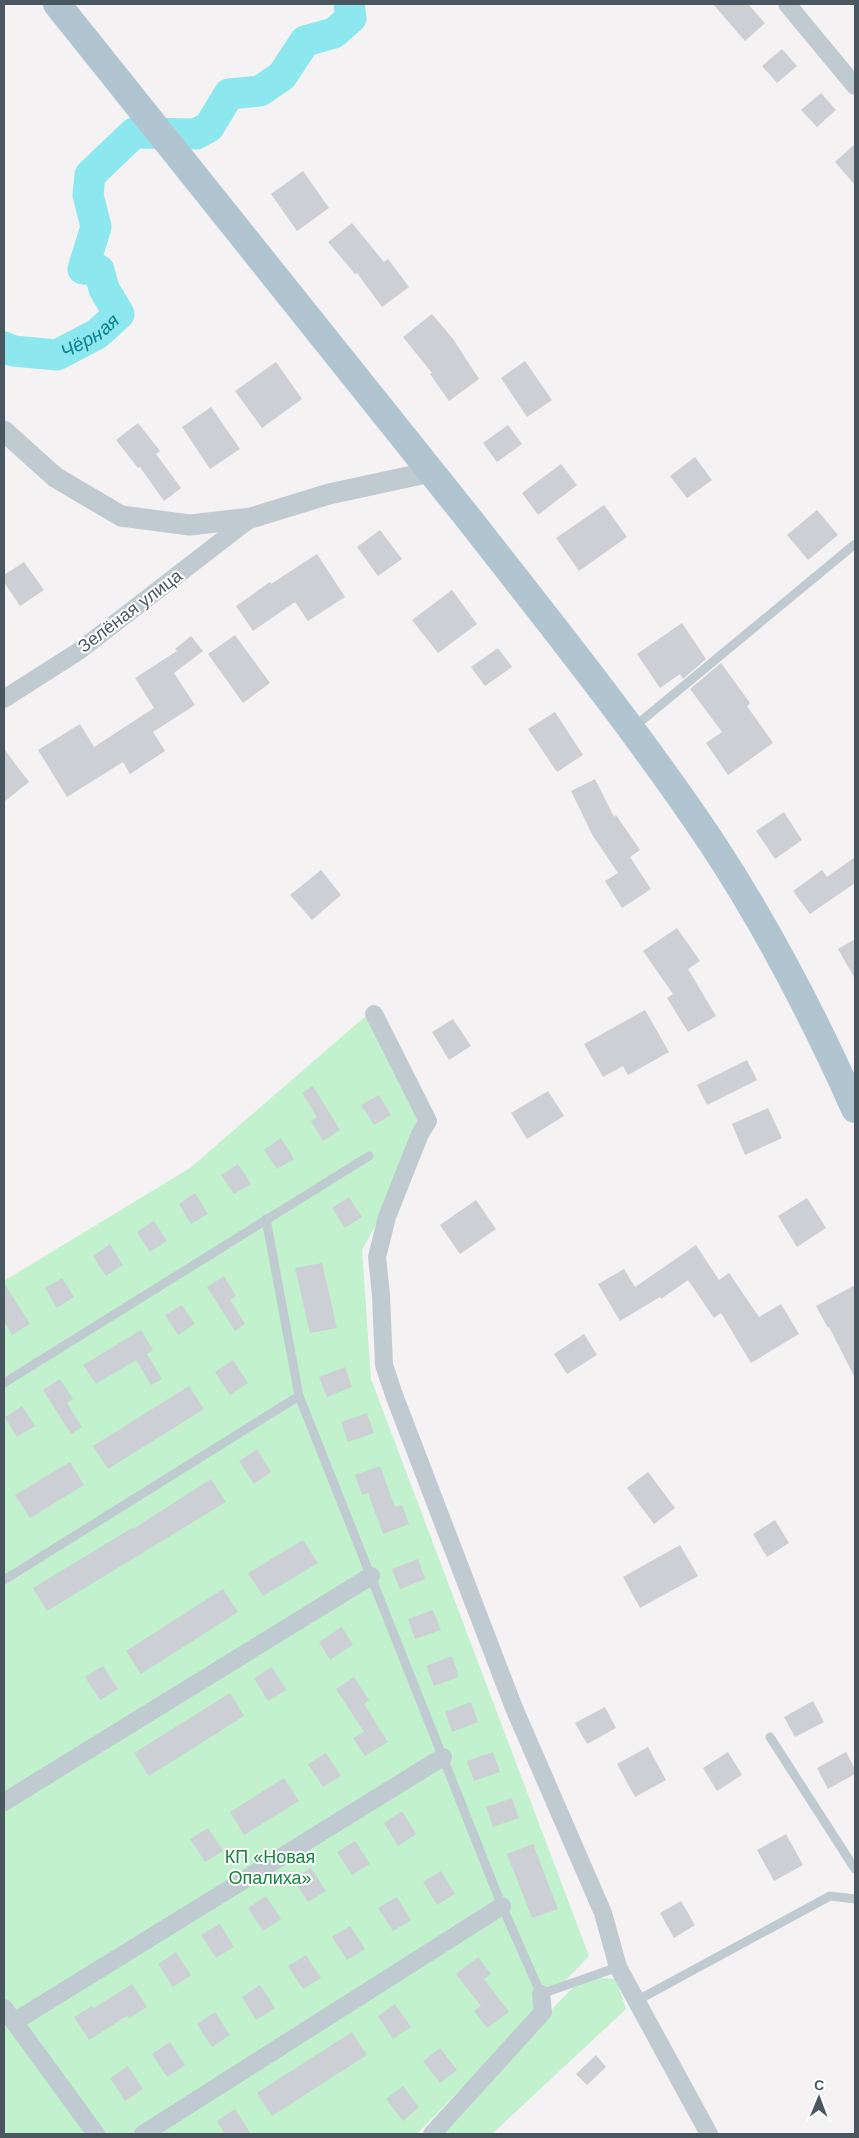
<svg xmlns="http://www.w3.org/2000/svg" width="859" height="2138" viewBox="0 0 859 2138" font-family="Arial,sans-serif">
  <rect width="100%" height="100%" fill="#f4f2f2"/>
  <path fill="#c1f1cd" d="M375,1008L433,1122L362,1250L371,1379L589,1956L417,2134H4V1281L190,1168Z
    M583,1977L616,1979L626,2009L492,2134H432Z"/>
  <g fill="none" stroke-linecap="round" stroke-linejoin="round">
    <path stroke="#8de7ef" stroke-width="31" id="s1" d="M4,347L13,351L57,355L97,334L119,314L104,289L99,270L83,269L96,227L88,195L90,175L134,133L196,134L209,127L229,94L260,91L282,76L305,41L334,33L351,18L349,4"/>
  </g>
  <path fill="#ccd0d4" d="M713,4H748L765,23L745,41Z
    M782,49L797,66L777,83L762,66Z
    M821,93L836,110L817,127L801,110Z
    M855,144V185L835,162Z
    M303,171L329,208L297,231L271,194Z
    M352,223L384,262L388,259L409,287L382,307L357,273L355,274L328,242Z
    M432,314L453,339L479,379L449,401L430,374L432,373L403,337Z
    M525,361L552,400L527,417L501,378Z
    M276,362L302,399L262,428L235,391Z
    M211,407L240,449L210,469L182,427Z
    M138,423L160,451L156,454L181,488L164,501L140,467L138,468L116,440Z
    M508,425L522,444L497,462L483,443Z
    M695,457L712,480L687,498L670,476Z
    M561,464L577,485L538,515L522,493Z
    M604,505L627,537L579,571L556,538Z
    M817,510L838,535L808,560L787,535Z
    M380,530L402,559L378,576L357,547Z
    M317,554L345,597L308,621L295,602L253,631L236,606L270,582L271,584Z
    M24,562L44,590L20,606L4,582V575Z
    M452,590L477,624L438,653L412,620Z
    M682,623L706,659L683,679L680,674L660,688L637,654Z
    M235,635L270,683L243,703L208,654Z
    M191,636L203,651L174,673L195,705L153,732L165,751L130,774L123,762L67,797L38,750L80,724L94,747L154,708L135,678L177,651L175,649Z
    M498,648L512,667L485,686L471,667Z
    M721,663L750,703L747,706L773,743L728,775L706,743L722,732L690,689Z
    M555,712L583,755L557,772L528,729Z
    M4,749L29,782L4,802Z
    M595,779L614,817L616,815L640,850L630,857L651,889L622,908L605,881L618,873L593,836L571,791Z
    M784,812L802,840L775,859L756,831Z
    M855,857V883L810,914L793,891L822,870L827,877Z
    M321,870L341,895L312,920L290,895Z
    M677,928L700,961L688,969L716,1016L688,1032L667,998L673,994L643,951Z
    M855,939V979L838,949Z
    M645,1010L669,1052L628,1075L623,1066L603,1077L584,1044Z
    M453,1019L471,1046L449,1060L432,1032Z
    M747,1060L757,1080L707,1105L697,1085Z
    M313,1086L340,1130L323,1141L311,1121L317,1117L302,1093Z
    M548,1091L564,1116L527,1139L511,1113Z
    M379,1095L391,1115L374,1125L361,1105Z
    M768,1108L782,1138L745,1155L732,1124Z
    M281,1138L294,1159L277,1169L264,1150Z
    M238,1164L251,1184L234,1194L221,1175Z
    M195,1193L208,1214L191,1224L179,1204Z
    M349,1197L362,1217L345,1228L332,1208Z
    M807,1198L826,1228L797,1247L778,1216Z
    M476,1200L496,1229L460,1254L440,1225Z
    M154,1221L167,1241L150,1252L137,1232Z
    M110,1244L123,1265L106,1276L93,1256Z
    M696,1245L719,1280L729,1273L759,1317L781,1304L799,1334L751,1363L721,1313L714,1318L688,1280L661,1299L660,1297L620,1321L598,1284L624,1269L635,1287Z
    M322,1263L337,1328L310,1333L295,1268Z
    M224,1276L236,1296L230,1300L245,1324L235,1331L207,1287Z
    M62,1278L74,1297L57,1308L45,1288Z
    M4,1283L30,1324L12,1335L4,1321Z
    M855,1285V1378L829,1327L828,1328L816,1306Z
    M182,1305L195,1324L178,1335L165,1315Z
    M141,1330L153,1350L147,1354L162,1379L151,1385L136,1360L96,1384L83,1365Z
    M584,1334L597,1355L567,1374L554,1354Z
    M233,1360L248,1383L230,1395L215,1372Z
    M345,1367L352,1387L327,1397L319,1377Z
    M60,1379L73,1399L67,1403L82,1427L71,1434L43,1390Z
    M189,1386L204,1409L108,1469L93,1446Z
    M22,1406L35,1426L17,1437L5,1417Z
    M367,1413L374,1433L348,1442L341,1422Z
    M257,1449L271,1472L254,1484L239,1461Z
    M70,1462L84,1485L30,1518L15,1495Z
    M380,1466L395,1507L402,1505L409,1524L383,1534L368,1493L362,1495L355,1475Z
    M648,1472L675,1508L654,1524L627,1488Z
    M211,1479L226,1502L47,1611L33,1588L132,1528L133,1529Z
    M775,1520L789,1543L767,1557L753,1534Z
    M303,1540L318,1563L263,1596L248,1573Z
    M680,1545L698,1576L640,1608L623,1577Z
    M418,1559L425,1579L400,1589L392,1569Z
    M223,1589L238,1612L141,1674L126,1651Z
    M433,1610L441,1630L415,1639L408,1619Z
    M342,1627L353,1645L330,1660L319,1642Z
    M452,1656L459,1677L434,1686L426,1666Z
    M103,1666L118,1689L100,1700L85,1677Z
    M272,1667L286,1690L268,1701L254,1678Z
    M354,1677L369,1700L364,1704L388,1742L365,1756L353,1738L364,1732L336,1689Z
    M230,1693L244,1716L149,1776L134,1753Z
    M813,1701L824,1722L795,1737L784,1717Z
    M471,1702L478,1722L452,1732L445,1712Z
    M605,1707L616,1728L587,1744L575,1723Z
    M648,1747L666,1780L635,1797L617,1764Z
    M493,1752L500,1772L474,1781L467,1761Z
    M728,1752L742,1775L717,1791L703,1768Z
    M846,1752L855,1769V1774L828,1789L817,1768Z
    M326,1753L341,1776L323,1787L308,1764Z
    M284,1778L299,1801L244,1835L230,1812Z
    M512,1798L519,1818L493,1827L486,1807Z
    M402,1811L416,1834L398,1846L384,1823Z
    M208,1828L223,1851L205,1862L190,1839Z
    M786,1834L803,1865L774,1881L757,1850Z
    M355,1841L370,1864L352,1875L337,1852Z
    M533,1844L558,1909L532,1918L507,1854Z
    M311,1868L326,1891L308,1902L293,1879Z
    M441,1871L455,1894L437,1905L423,1882Z
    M266,1896L281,1919L263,1931L248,1908Z
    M397,1897L411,1920L393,1931L378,1908Z
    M681,1901L695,1925L674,1938L660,1913Z
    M220,1924L234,1947L216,1958L201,1935Z
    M350,1926L365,1949L347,1960L332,1937Z
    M176,1952L191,1975L173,1987L158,1964Z
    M306,1955L321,1978L303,1989L288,1966Z
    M478,1957L491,1974L484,1979L509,2012L487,2028L474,2011L481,2006L456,1974Z
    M132,1984L147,2007L129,2018L127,2016L89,2040L74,2017L92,2006L94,2008Z
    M260,1985L275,2008L256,2020L242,1997Z
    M395,2004L411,2027L393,2039L378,2016Z
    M215,2012L230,2035L212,2047L197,2024Z
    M352,2032L367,2055L272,2116L257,2093Z
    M170,2042L185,2065L167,2077L152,2054Z
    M440,2048L457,2070L440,2083L423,2061Z
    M596,2055L606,2067L587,2085L576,2074Z
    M128,2066L143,2089L125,2101L110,2078Z
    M403,2086L419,2107L403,2121L386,2099Z
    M235,2109L251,2134H225L217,2121Z"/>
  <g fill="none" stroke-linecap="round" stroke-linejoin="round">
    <path stroke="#c0cbd1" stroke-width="9" d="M634,727L855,544
      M266,1219L299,1396L502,1906L541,1994L618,1967
      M4,1383L369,1156
      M4,1580L299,1396
      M770,1737L855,1869
      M638,2000L830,1896L855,1899"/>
    <path stroke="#c0cbd1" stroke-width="18" d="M787,4L855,86
      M4,699L79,651L251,518
      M374,1014L428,1121L420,1134L387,1217L377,1257L381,1295L384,1365L394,1395L514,1708L603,1913L618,1967L709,2134
      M4,1802L371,1576
      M4,2008L96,2134
      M14,2022L443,1757
      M143,2134L502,1906
      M432,2134L543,2012L541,1994"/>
    <path stroke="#c0cbd1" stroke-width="21" d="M4,431L55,477L121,516L190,525L251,518L329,494L431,472"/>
    <path stroke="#b1c5d1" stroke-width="28" d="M57,4C194,176 333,347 469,519C552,625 637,731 712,843C768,928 814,1017 855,1109"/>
  </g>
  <g text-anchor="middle" stroke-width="4" stroke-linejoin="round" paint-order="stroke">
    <g font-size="18" fill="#495860" stroke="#fff">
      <text transform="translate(130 611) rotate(-37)" y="6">Зелёная улица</text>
    </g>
    <g font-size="18" fill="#15863f" stroke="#fff">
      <text x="270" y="1863">КП «Новая<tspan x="270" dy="21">Опалиха»</tspan></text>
    </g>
    <g font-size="19" font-style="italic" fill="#0a818b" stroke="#fff">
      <text dy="7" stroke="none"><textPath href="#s1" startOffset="92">Чёрная</textPath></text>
    </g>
  </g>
  <rect width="859" height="2138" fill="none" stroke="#495860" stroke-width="10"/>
  <g transform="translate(819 2098) rotate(1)" stroke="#ffffff" stroke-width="4" paint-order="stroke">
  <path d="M0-4L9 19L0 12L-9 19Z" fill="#495860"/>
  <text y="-8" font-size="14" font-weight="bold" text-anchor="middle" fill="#495860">С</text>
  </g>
</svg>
